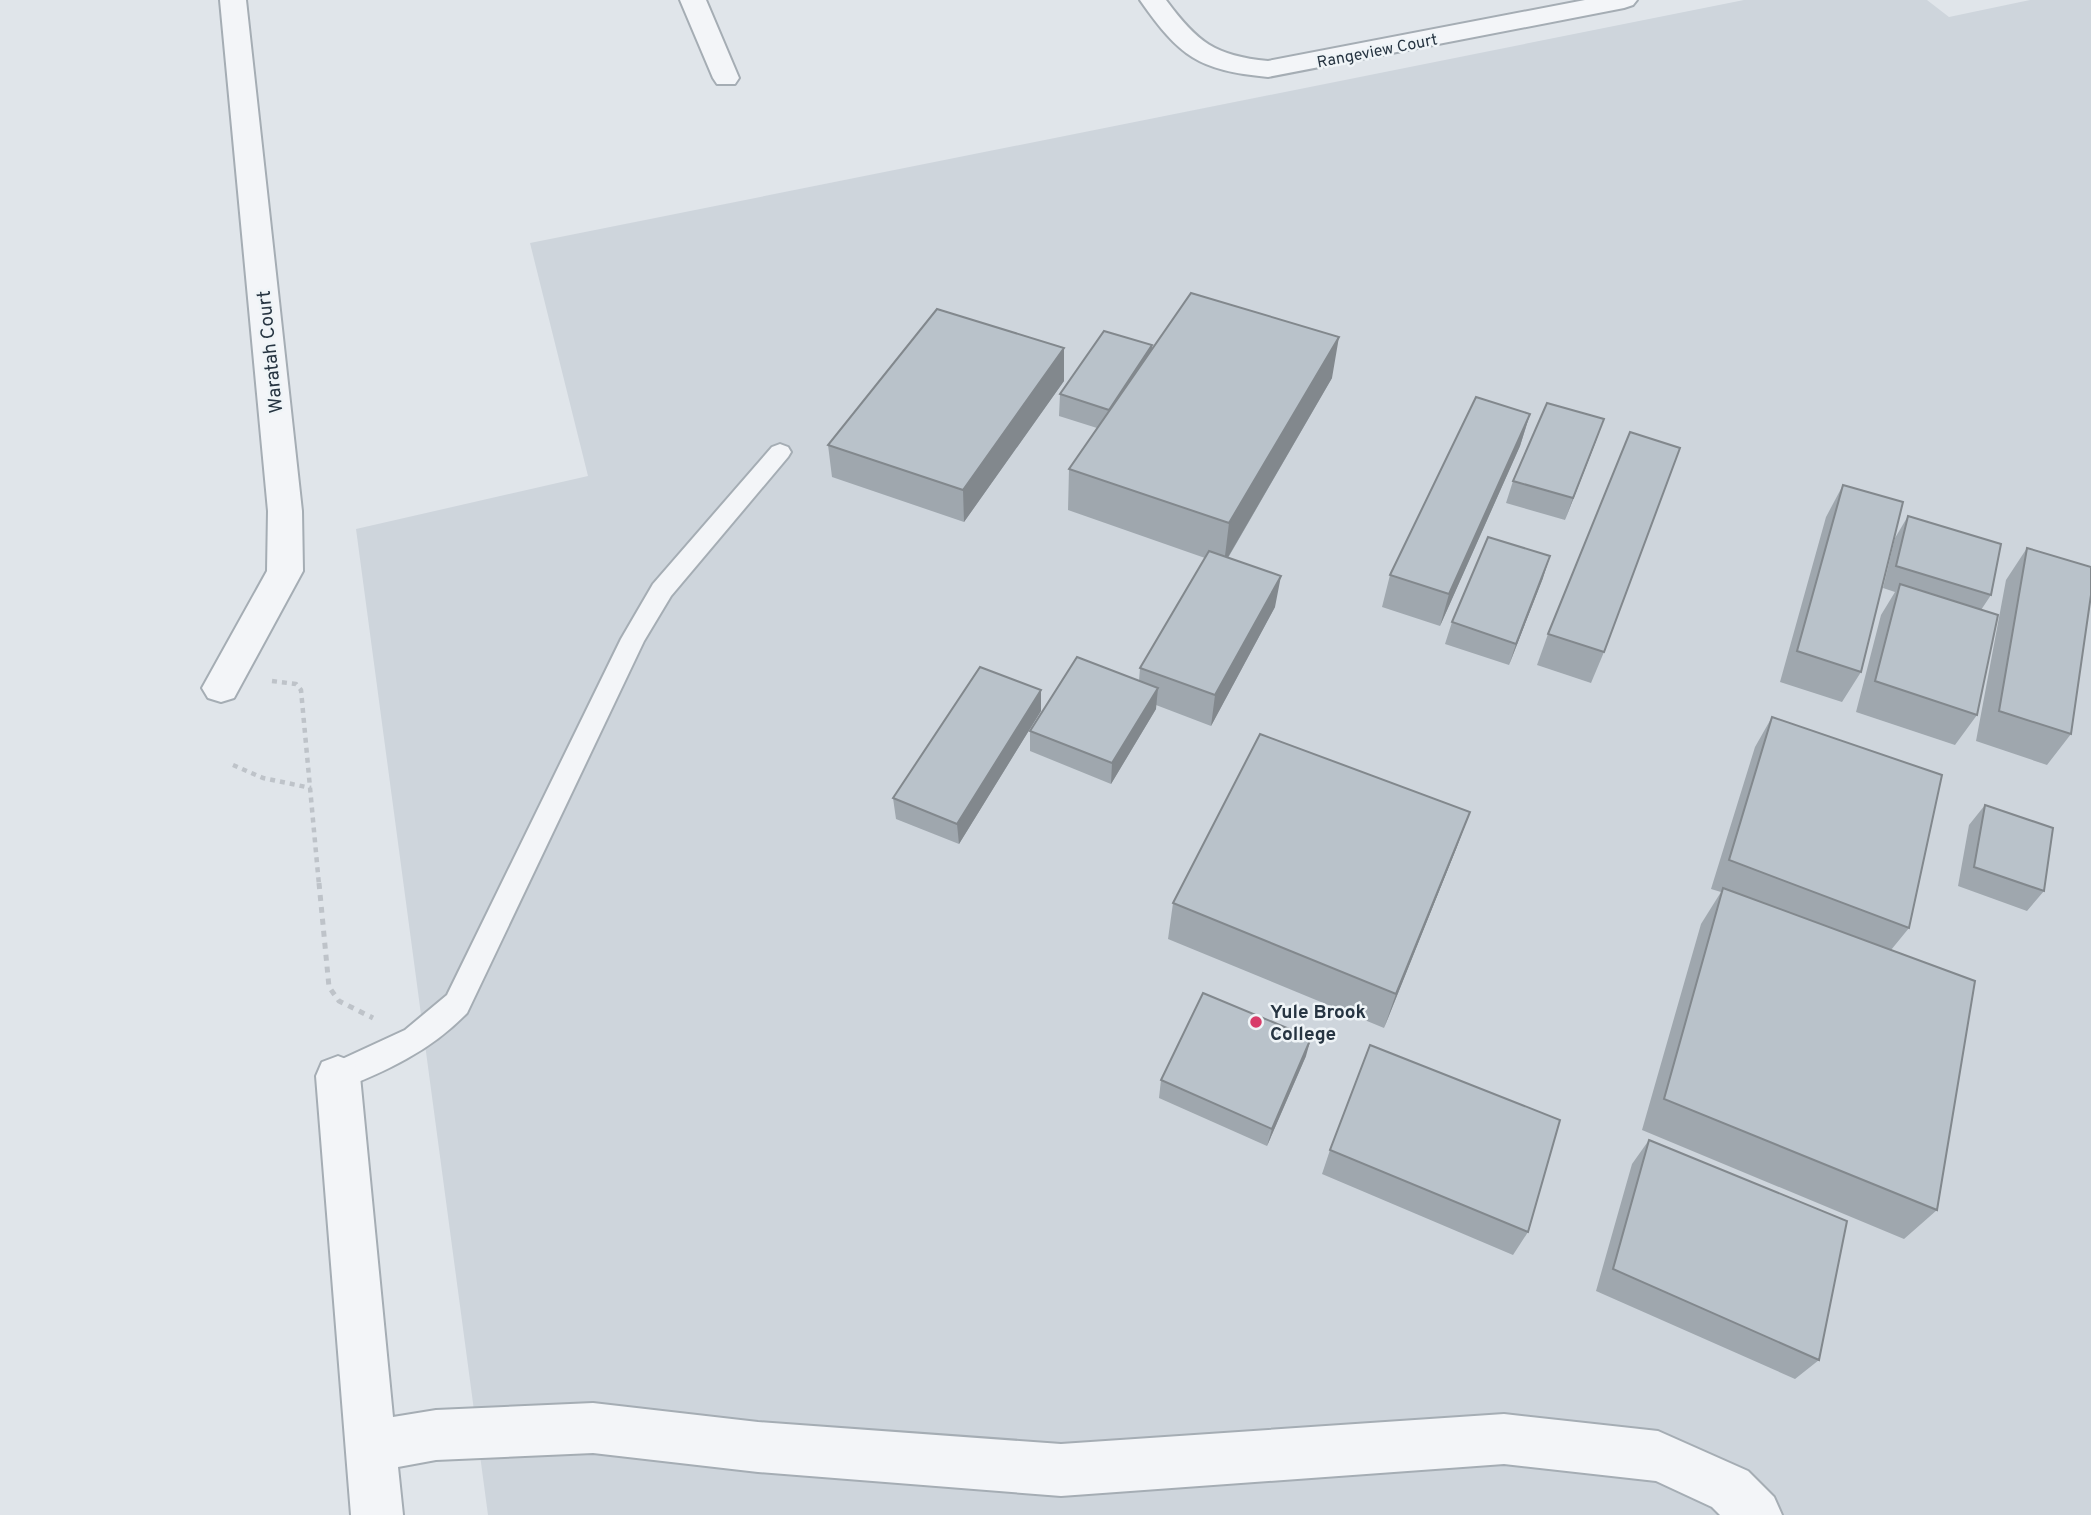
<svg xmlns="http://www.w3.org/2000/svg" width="2091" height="1515" viewBox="0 0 2091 1515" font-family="Overpass,sans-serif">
  <rect width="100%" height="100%" fill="#e0e5ea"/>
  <path fill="#ced5dc" d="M1744,0H1927L1949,17L2030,0H2091V1515H488L356,529L588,476L530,243Z"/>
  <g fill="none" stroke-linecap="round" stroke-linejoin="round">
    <defs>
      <path id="lane" d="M780,444L788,447L791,452L788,457L671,596L644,641L467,1013C430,1051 387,1071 338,1090L327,1086L323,1076L327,1066L405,1030L447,995L621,639L653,584L772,447Z"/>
      <path id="street" d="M220,0H246L302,511L303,571L234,698L221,702L208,698L202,688L267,571L268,511Z
        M680,0H706L739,78L735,84H717L713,78Z
        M1140,0H1166C1197,42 1215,56 1268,61L1585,0H1637L1633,5L1624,8L1268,77C1198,70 1180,57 1140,0Z
        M338,1056L354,1062L360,1076L393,1417L436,1410L593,1403L758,1422L1061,1444L1504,1414L1658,1431L1748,1471L1774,1497L1782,1515H1720L1712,1507L1656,1481L1504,1464L1061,1496L758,1472L593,1453L436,1460L398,1467L403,1515H351L316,1076L322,1062Z"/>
    </defs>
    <use href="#lane" stroke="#a5adb4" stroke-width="4"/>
    <use href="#street" stroke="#a5adb4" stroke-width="4"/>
    <path stroke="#bec3c9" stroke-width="4.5" stroke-dasharray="5 5" stroke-linecap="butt" d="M272,681L296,684L301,690L319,885
      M233,765L263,778L311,788"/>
    <path stroke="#bec3c9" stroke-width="5" stroke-dasharray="6 6" stroke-linecap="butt" d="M319,883L329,987L339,1001L373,1018"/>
    <use href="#lane" fill="#f3f5f8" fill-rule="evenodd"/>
    <use href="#street" fill="#f3f5f8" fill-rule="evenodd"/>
  </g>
  <path fill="#9fa7ae" d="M1152,345V349L1332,378L1228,558L1275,607L1211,726L1156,705V709L1111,784L1030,751V731L1139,681L1140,668L1205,558L1068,510L1069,469L1097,428L1059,416L1060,394Z
    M1064,348V381L964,522L832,477L828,445Z
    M1530,414L1520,446L1440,626L1382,607L1390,575Z
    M1596,441L1565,520L1506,503L1513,481Z
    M1843,485L1861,672L1842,702L1780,682L1826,517Z
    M1908,516L1991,595L1981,610L1977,715L1955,745L1856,712L1881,615L1895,592L1883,588L1895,538Z
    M2027,548L2071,734L2047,765L1976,741L2006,580Z
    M1543,578L1509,665L1445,644L1452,622Z
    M1548,634L1604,652L1591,683L1537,665Z
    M1041,711L959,844L896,819L893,798Z
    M1772,717L1909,928L1891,950L1937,1210L1904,1239L1642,1130L1701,924L1721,892L1711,889L1755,747Z
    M1985,805L2044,891L2027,911L1958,886L1969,825Z
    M1470,812L1456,849L1384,1028L1168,939L1173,903Z
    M1306,1056L1267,1146L1159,1098L1161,1080Z
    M1649,1140L1819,1360L1795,1379L1596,1291L1632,1164Z
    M1330,1150L1528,1232L1513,1255L1322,1174Z"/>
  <path fill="#82888d" d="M1339,337L1332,378L1224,564L1229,523Z
    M1152,345L1151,367L1108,432L1109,410Z
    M1064,348V381L964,522L963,490Z
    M1530,414L1520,446L1440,626L1449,594Z
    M1604,419L1596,441L1565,520L1573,498Z
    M1550,556L1543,578L1509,665L1516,644Z
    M1281,576L1275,607L1211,726L1215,695Z
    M1158,688L1156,709L1111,784L1112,763Z
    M1041,690V711L959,844L957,824Z
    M1470,812L1456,849L1384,1028L1396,994Z
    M1311,1038L1306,1056L1267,1146L1272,1129Z"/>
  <path fill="#b9c2ca" stroke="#82888d" stroke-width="2" d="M1191,293L1339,337L1229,523L1069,469Z
    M937,309L1064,348L963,490L828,445Z
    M1104,331L1152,345L1109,410L1060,394Z
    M1476,397L1530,414L1449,594L1390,575Z
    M1547,403L1604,419L1573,498L1513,481Z
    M1630,432L1680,448L1604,652L1548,634Z
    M1843,485L1903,502L1861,672L1797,651Z
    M1908,516L2001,544L1991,595L1896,566Z
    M1488,537L1550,556L1516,644L1452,622Z
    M2027,548L2091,567V595L2071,734L1999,711Z
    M1209,551L1281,576L1215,695L1140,668Z
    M1900,584L1998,615L1977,715L1875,681Z
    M1077,657L1158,688L1112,763L1030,731Z
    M980,667L1041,690L957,824L893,798Z
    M1772,717L1942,775L1909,928L1729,860Z
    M1260,734L1470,812L1396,994L1173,903Z
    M1985,805L2053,828L2044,891L1974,867Z
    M1723,888L1975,981L1937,1210L1664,1099Z
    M1203,993L1311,1038L1272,1129L1161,1080Z
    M1370,1045L1560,1120L1528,1232L1330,1150Z
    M1649,1140L1847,1221L1819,1360L1613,1269Z"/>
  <circle fill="#d83c6a" stroke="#eff4f7" stroke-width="2.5" cx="1256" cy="1022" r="7"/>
  <g text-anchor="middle" stroke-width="5" stroke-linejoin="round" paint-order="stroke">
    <g font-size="16" fill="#273542" stroke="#eff4f7">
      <text transform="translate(1377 50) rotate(-11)" y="6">Rangeview Court</text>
    </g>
    <g font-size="19" fill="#273542" stroke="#eff4f7">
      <text transform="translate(269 352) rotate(-96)" y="7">Waratah Court</text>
    </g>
    <g font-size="19" font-weight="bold" fill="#273542" stroke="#eff4f7" text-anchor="start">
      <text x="1270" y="1018">Yule Brook<tspan x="1270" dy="22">College</tspan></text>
    </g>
  </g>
</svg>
